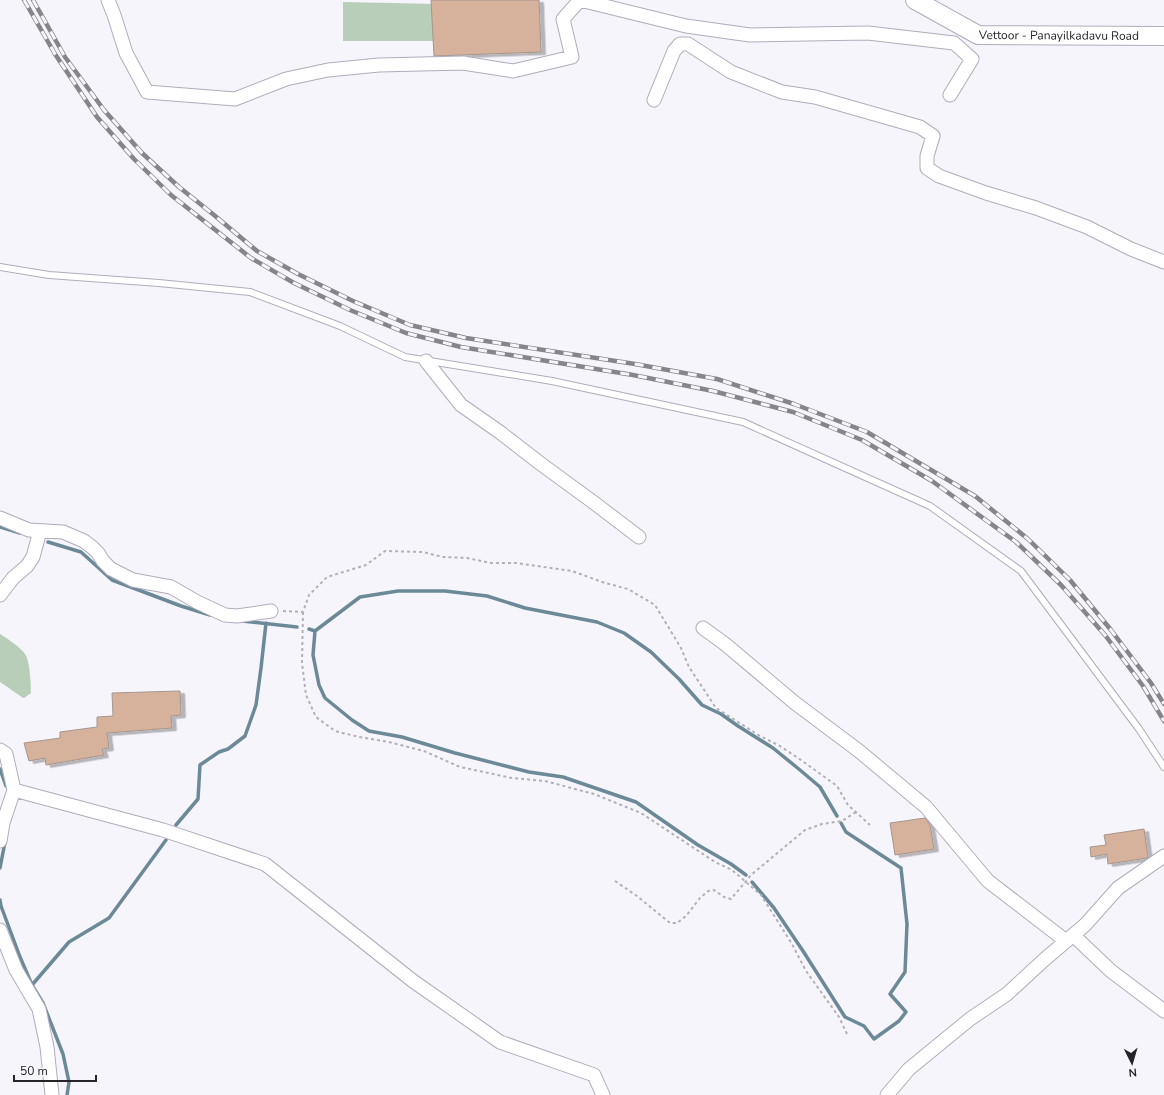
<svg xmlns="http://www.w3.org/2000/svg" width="1164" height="1095" viewBox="0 0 1164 1095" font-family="'Nunito Sans',sans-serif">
  <defs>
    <filter id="shadow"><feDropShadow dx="4.5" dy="2.5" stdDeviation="0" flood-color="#0004"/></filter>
  </defs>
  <rect width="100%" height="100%" fill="#f7f5fc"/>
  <path fill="#b8ceb8" d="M343,2L436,4L437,41H343Z
    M0,634C8,639 19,646 25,654C30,661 31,684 31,693L24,698C21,697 5,685 0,682Z"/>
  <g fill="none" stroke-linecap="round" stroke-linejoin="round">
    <path stroke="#6c8998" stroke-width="3.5" d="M0,527L20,533
      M48,542L81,552L112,580L181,606L210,615
      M242,621L297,627
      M309,629L315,631L313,655L319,685L325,698L352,720L369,731L402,737L455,753L529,772L563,777L636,802L698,845L731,864L746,875
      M315,631L360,597L398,591H445L487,596L525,608L597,622L624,633L651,652L679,679L702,705L721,714L738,726L773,748L800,770L820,787L837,816
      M0,769L6,786
      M176,825L198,799L200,765L219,752L228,749L245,736L256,705L261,668L266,623
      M0,868L5,842
      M752,882L774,908L803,951L845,1017L864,1026L874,1039L899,1021L906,1012L890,994L905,972L907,924L901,868L846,832L841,823
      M0,900L1,906L20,957L32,985L43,1003L63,1054L69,1082L67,1095
      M32,985L69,942L109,918L166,840"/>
  </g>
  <path fill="#d6b19b" stroke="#a6968d" filter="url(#shadow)" d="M431,0H539L541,52L434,56Z
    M180,691L181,715L171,716L172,728L107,733L109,748L102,749L104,755L46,765L45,758L29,761L24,743L60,738V732L97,727V717L113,716L112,693Z
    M925,818L930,825L934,849L895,855L890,823Z
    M1144,829L1148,857L1147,858L1108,864L1107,854L1091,857L1090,847L1106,845L1104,835Z"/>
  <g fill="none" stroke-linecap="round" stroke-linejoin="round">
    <defs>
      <path id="lane" d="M0,267L49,275L159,283L250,292L340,326L405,357L552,381L743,422L930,506L1021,571L1139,729L1164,767"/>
      <path id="street" d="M108,0L114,15L126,53L147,92L235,99L286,79L328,70L379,65L463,63L513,71L572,57L563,19L580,0L686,26L750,35L868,33L954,43L972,59L950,95
        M654,100L674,51L680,44H688L731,72L782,92L815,97L920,127L933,136L927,156V168L939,176L986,193L1036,208L1087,227L1131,249L1164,262
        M426,361L461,405L501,433L541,464L593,502L639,537
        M0,518L29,530L63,532L84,541L93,548L98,553L103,561L111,569L133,580L171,587L197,602L225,615L237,616L271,611
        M0,595L13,578L27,566L33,557L40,531
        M703,628L725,644L795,703L859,751L926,807L988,881L1066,941
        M0,750L6,754L14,790L163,830L265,864L413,981L500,1042L594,1075L603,1095
        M0,841L3,823L14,790
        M0,930L16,970L39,1009L47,1047L52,1095
        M1073,935L1111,971L1164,1011
        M887,1095L909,1069L970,1019L1007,994L1045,959L1085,925L1118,888L1164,856"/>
      <g id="secondary">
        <path id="s1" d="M915,0L978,35L1164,36"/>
      </g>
    </defs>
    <use href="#lane" stroke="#afacbc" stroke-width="8"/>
    <use href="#street" stroke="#afacbc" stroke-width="15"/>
    <use href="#secondary" stroke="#afacbc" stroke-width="20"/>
    <path stroke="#b2b0b7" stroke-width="2" stroke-dasharray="3 3" stroke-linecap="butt" d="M283,611L303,612L309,595L327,577L366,565L385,551L423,552L443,557L467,558L491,563H516L572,571L605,583L628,589L655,605L681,648L689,667L716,708L760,736L780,746L801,760L837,786L848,805L870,825
      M303,612L302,663L306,695L316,717L335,731L359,737L389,742L424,751L460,767L512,778L545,781L594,794L641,813L715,862L732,870L761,895L792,944L806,971L839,1017L847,1034
      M615,881L637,896L670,923H677L686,916L700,898L708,891L714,890L724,897L731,899L751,875L805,830L822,824L842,821L856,812"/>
    <use href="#lane" stroke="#fff" stroke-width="6"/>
    <use href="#street" stroke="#fff" stroke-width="13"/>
    <use href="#secondary" stroke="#fff" stroke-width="18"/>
    <defs>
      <path id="rail" d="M24,0L55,54L97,117L134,159L171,195L251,258L294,283L350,310L406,333L461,347L633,375L713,391L793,412L862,440L932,481L1016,542L1061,585L1105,635L1143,686L1164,721
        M33,0L65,57L104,110L142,153L179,187L214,215L257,251L298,274L353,301L410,325L466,338L635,364L717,379L794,404L867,432L975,496L1028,539L1070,580L1111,630L1151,683L1164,704"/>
    </defs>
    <use href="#rail" stroke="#86858b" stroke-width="4.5"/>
    <use href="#rail" stroke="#f7f5fc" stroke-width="3" stroke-dasharray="9" stroke-linecap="butt"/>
  </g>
  <g text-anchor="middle" stroke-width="3" stroke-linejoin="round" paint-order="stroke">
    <g font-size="12" fill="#25242a" stroke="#f7f5fc">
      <text dy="4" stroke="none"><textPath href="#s1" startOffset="153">Vettoor - Panayilkadavu Road</textPath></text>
    </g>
  </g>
  <g transform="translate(1132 1063) rotate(175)" stroke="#f7f5fc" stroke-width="3" paint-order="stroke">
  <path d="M0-3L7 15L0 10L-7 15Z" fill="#25242a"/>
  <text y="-6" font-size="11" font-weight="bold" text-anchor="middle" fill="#25242a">N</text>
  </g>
  <path d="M14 1075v6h82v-6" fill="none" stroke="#25242a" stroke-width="2"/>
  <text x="20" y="1075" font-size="12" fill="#25242a" stroke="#f7f5fc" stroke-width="3" paint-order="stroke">50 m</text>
</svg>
